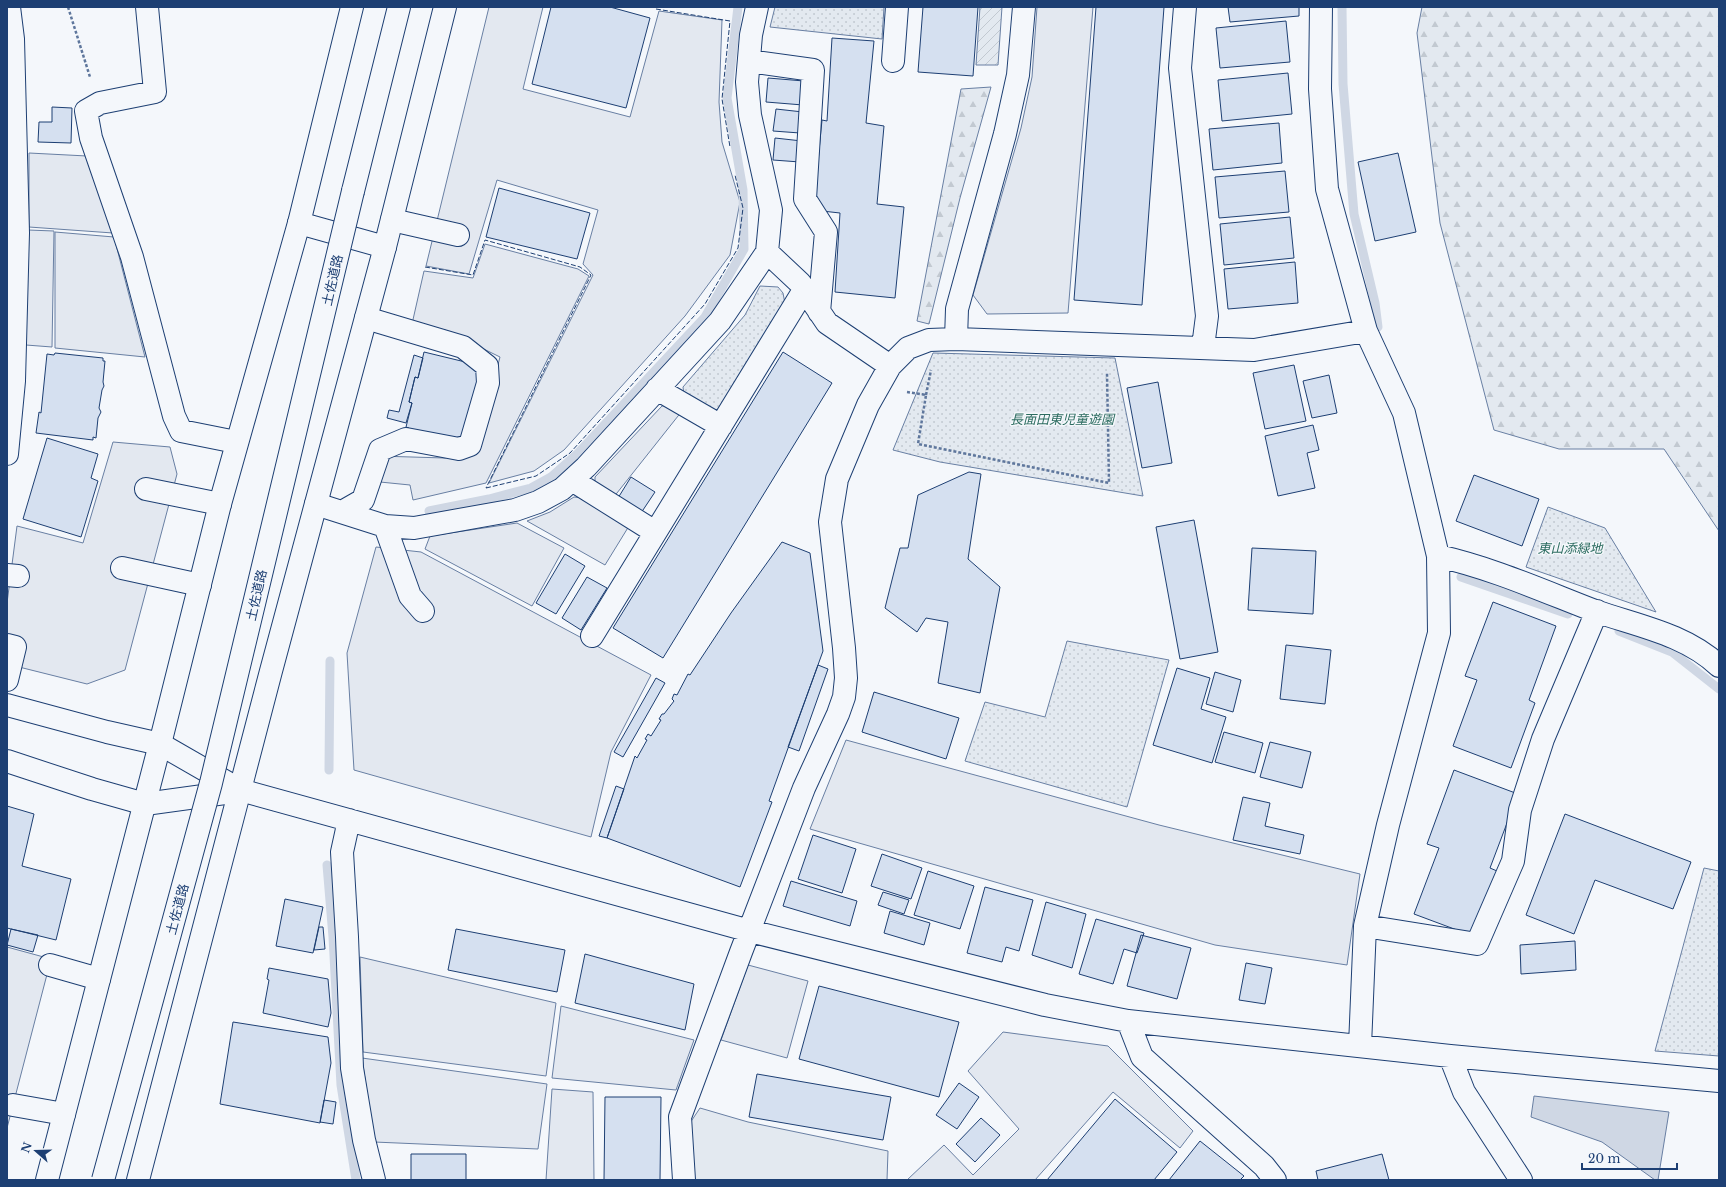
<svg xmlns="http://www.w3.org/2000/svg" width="1726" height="1187" viewBox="0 0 1726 1187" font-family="'Libre Baskerville','Noto Sans JP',serif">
  <defs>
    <pattern id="forest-firs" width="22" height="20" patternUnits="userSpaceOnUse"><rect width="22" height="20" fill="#e3e9f0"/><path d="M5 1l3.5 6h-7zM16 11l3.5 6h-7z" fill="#c2c9d1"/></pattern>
    <pattern id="park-dots" width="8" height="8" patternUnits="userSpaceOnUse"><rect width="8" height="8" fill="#e3e9f0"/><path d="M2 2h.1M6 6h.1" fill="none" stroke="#c2c9d1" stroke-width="1.8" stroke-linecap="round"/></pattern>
    <pattern id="garden-furrows" width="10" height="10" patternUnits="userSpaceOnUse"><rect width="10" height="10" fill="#e3e9f0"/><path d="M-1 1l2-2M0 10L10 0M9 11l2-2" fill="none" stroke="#c2c9d1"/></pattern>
  </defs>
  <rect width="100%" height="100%" fill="#f4f7fb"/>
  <path fill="#e3e9f0" stroke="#687fa3" d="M700,1108L748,1122L888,1151L887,1180H692L688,1126Z"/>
  <path fill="url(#forest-firs)" stroke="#687fa3" d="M1422,7H1719V531L1664,449H1559L1494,430L1440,223L1417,33Z
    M991,87L960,198L929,324L917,321L961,89Z"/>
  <path fill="url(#park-dots)" stroke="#687fa3" d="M775,7H884L882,39L770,27Z
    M760,286L778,287L783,293L785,304L718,411L709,412L684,395L683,387L745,315Z
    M933,353L1115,358L1143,496L940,462L893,450Z
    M1548,507L1605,528L1656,612L1526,567Z
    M1067,641L1169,660L1127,807L965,761L985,702L1045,717Z
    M1704,868L1719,871V1056L1655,1051Z"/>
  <path fill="url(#garden-furrows)" stroke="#687fa3" d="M980,7H1002L998,65H976Z"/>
  <path fill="#e3e8f0" stroke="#687fa3" d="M489,7H543L523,89L630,117L659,11L722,20L719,102L722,142L740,202L730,255L685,316L564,450L534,471L489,483L593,275L583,264L598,210L497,180L469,274L426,266Z
    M1037,7H1093L1068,313L987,314L973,295L1021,128L1032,77Z
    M29,153L87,156L113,233L29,227Z
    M28,230L54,231L52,347L26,345Z
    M55,232L114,237L145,357L55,348Z
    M485,244L578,269L589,276L486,483L413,500L410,485L370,481L378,456L445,458L475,451L500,357L445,330L412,324L424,271L473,278Z
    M673,405L682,411L613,498L595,487V477L662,406Z
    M113,442L170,447L177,474L125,670L87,684L7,664V603L17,526L83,543Z
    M574,497L583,498L629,526L605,565L527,521L550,512Z
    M517,523L564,548L532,606L425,549L430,536Z
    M376,547L421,552L651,675L611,752L591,837L354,770L347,653Z
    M846,740L1159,825L1360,874L1347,965L1215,945L810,829Z
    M7,947L51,959L7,1128Z
    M360,957L556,1003L546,1076L363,1052Z
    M748,965L808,981L787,1058L721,1040Z
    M561,1006L694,1040L676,1090L552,1078Z
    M1003,1032L1108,1046L1193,1131L1180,1148L1113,1092L1035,1180H907L944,1145L973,1175L1019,1129L968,1071Z
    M362,1058L547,1084L538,1149L374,1142Z
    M552,1089L593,1092L594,1180H546Z"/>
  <path fill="#cfd7e4" stroke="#687fa3" d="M1534,1096L1669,1112L1658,1180H1655L1602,1142L1531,1117Z"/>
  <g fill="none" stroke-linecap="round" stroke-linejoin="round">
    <path stroke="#cfd7e4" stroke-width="9" d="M1342,7L1343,84L1354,214L1375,303L1378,327
      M429,511L489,499L531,488L551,477L578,453L705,317L744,249L743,190L727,98L738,7
      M1461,577L1568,614
      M1619,631L1672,652L1719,689
      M329,770L330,661
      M327,865L333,937L341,1085L356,1180"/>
  </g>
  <path fill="#d5e0f0" stroke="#1d3f73" d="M551,7H610L650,18L626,108L532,84Z
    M923,7H978L973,76L918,72Z
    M1096,7H1164L1142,305L1074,300Z
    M1228,7H1299V16L1230,22Z
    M1286,21L1290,62L1220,68L1216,28Z
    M832,38L874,41L866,123L884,126L877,204L904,207L895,298L835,292L840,213L822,211L814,203L822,120L827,121Z
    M1288,73L1292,114L1222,121L1218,80Z
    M768,78L804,81L803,105L766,102Z
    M52,107L72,108L71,143L38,142L39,122H52Z
    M776,109L803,112L800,133L773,131Z
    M1279,123L1282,163L1213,170L1209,129Z
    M775,138L802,141L800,162L773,160Z
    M1398,153L1416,232L1375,241L1358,162Z
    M1285,171L1289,212L1219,218L1215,177Z
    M499,188L590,213L577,259L486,237Z
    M1290,217L1294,258L1224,265L1220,224Z
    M1295,262L1298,303L1228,309L1224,269Z
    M424,352L486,367L466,444L408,435L409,428L406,427L412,403L409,402L415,377L418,378Z
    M783,352L832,383L663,658L613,628Z
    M55,353L103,358V361H105L103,382L104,386L102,390L99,408L101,412L98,418L96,438L93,437V440L36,433L39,412L41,413L47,354L54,355Z
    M414,355L423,358L418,378L415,377L409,402L412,403L406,423L387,418L389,410L399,412Z
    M1294,365L1306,421L1265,429L1253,373Z
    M1329,375L1337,413L1312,418L1303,381Z
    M1158,382L1172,463L1142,468L1127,388Z
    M1313,425L1319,450L1307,453L1315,488L1278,496L1265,436Z
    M47,438L98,454L91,478L98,481L81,537L23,519Z
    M969,472L981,474L968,559L1000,587L980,693L938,683L948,622L926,618L917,632L885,608L900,548H908L918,495Z
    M1474,475L1539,499L1522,546L1456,521Z
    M631,477L655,492L641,513L618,498Z
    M1194,520L1218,652L1180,659L1156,527Z
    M782,542L810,553L823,651L769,801L772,802L740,887L607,838L635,756L637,758L647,740L645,739L648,734L651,736L661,720L659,719L662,714H664L674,701L672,699L674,694L677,695L688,674L690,675L731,613Z
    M1252,548L1316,551L1313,614L1248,610Z
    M565,554L585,566L556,614L536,603Z
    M587,577L607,588L581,630L562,618Z
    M1493,602L1556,626L1529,700L1535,703L1511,768L1453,746L1477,680L1465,676Z
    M1286,645L1331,650L1325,704L1280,699Z
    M818,665L828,669L799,751L788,747Z
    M1177,668L1210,678L1201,709L1226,717L1212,763L1153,745Z
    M1215,672L1241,680L1233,712L1206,704Z
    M656,678L665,683L623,757L614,752Z
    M874,692L959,718L946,759L862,732Z
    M1224,732L1263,743L1255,773L1215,762Z
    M1270,742L1311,752L1302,788L1260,777Z
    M1454,770L1518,794L1490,868L1497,871L1473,936L1414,914L1439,848L1427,844Z
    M616,786L624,789L607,838L599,836Z
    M1243,797L1270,803L1265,826L1304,835L1300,854L1233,840Z
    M7,806L34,814L22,866L71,879L56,940L7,928Z
    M1565,814L1691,862L1673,909L1595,880L1574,934L1526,915Z
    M813,835L856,849L842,893L798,879Z
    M882,854L922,868L911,899L871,886Z
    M928,871L974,886L960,929L914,915Z
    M791,881L857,901L850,926L783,906Z
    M985,887L1033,900L1019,951L1006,947L1002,962L967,953Z
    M883,892L909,900L904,914L878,905Z
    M285,899L323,907L313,953L276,946Z
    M1046,902L1086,914L1072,968L1032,955Z
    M890,911L930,923L924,945L884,933Z
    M1096,919L1144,933L1137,953L1124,949L1113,984L1079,974Z
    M319,927H323L325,949L314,950Z
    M11,929L38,935L33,952L7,945Z
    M456,929L565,950L557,992L448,970Z
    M1141,935L1191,948L1177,999L1127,986Z
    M1575,941L1576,970L1521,974L1520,945Z
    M585,954L694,984L685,1030L575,1003Z
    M1246,963L1272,968L1265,1004L1239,1000Z
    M269,968L328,979L331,1013L328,1027L263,1013L269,980L267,979Z
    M819,986L959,1022L939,1097L799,1059Z
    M233,1022L328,1037L331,1063L320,1123L220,1104Z
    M757,1074L891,1097L883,1140L749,1117Z
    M959,1083L979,1097L957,1129L936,1115Z
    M605,1097H661L660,1180H604Z
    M1115,1099L1177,1152L1154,1180H1047Z
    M324,1100L336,1102L333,1124L320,1122Z
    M981,1118L1000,1135L975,1162L956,1144Z
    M1200,1141L1244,1176L1240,1180H1169Z
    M411,1154H466V1180H411Z
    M1382,1154L1389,1180H1318L1316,1171Z"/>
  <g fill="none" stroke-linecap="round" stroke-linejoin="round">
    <defs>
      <path id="minor" d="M147,7L155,92L100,103L86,111L91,138L132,257L174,416L181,431L236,442
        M1185,7L1180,68L1207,316L1203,347
        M1321,7L1320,89L1327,189L1366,331L1404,413L1438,556L1439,633L1388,825L1365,926L1360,1046
        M749,61L813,70L805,199L826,232L819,312
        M893,61L897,7
        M392,220L458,235
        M299,223L385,247
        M767,252L800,283L827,323L890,366
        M956,339L957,309L1005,134L1018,75L1024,7
        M657,389L721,426
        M7,454L14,381L18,233L13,39L9,7
        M572,480L655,532
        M146,489L220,504
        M316,504L385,526L414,528L515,510L538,502L562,489L586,467L720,321L767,252L771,210L750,115L747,82L751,35L757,7
        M342,512L363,500L380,450L406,439L459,449L470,445L488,383L487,366L463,347L366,318
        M385,526L410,596L423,611
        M1438,556C1492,568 1543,591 1595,611C1638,626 1685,634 1719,666
        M122,568L200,585
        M7,575L18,576
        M592,636L804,290
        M7,645L15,647L7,680
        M7,705L107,732L160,744L240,790L750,931L1045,1005L1128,1021L1450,1056L1719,1081
        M7,761L92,789L145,804L225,793
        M349,820L342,852L347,937L352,1068L364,1140L374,1180
        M1365,926L1477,944L1513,861L1520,810L1543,739L1597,611
        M50,965L99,979
        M1128,1021L1142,1057L1264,1166L1275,1180
        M1450,1056L1464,1092L1521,1180
        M13,1105L64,1114
        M684,1180L680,1117L741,952L804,788L838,714L844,697L846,678L844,648L830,522L837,479L868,405L890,366L908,348L929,340L956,339L1254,350L1366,331"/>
      <path id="highway" d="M353,191L399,7
        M47,1180L160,744L220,504L299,223L352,7
        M138,1180L271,671L385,247L445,7"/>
    </defs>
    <use href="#minor" stroke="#1d3f73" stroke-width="24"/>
    <use href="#highway" stroke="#1d3f73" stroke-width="24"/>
    <path stroke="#5e769c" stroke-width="2.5" stroke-dasharray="3 2" stroke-linecap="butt" d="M68,7L90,77
      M907,392L926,395L918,444L1109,483L1107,373
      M926,395L931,370"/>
    <use href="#minor" stroke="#f4f7fb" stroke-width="22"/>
    <use href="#highway" stroke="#f4f7fb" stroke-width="22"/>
    <defs>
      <path id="highway-bridge" d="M103,1180L211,783L353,191"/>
    </defs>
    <use href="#highway-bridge" stroke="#1d3f73" stroke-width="24" stroke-linecap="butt"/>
    <use href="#highway-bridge" stroke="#f4f7fb" stroke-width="22"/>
    <path stroke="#1d3f73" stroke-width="1" stroke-dasharray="5 2" stroke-linecap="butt" d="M656,9L730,21L722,99L730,147
      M425,267L473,275L485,240L580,267L591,275L486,488
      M486,488L536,476L570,453L705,304L738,248L743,208L735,175"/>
  </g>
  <g text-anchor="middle" stroke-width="3" stroke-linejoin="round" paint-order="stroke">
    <g font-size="13" fill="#1d3f73" stroke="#f4f7fb">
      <text transform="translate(332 280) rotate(-77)" y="5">土佐道路</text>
      <text transform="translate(256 595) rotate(-77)" y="5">土佐道路</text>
      <text transform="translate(177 909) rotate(-75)" y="5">土佐道路</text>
    </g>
    <g font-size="13" font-style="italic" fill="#2c6c60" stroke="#f4f7fb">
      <text x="1062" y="424">長面田東児童遊園</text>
      <text x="1570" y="553">東山添緑地</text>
    </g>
  </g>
  <rect width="1726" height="1187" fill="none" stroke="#1d3f73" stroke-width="16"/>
  <g transform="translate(36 1151) rotate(290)" stroke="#f4f7fb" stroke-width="3" paint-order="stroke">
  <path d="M0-3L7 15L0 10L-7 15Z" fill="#1d3f73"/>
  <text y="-6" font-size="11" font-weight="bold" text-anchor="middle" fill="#1d3f73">N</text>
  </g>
  <path d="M1582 1163v6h95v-6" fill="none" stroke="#1d3f73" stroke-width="2"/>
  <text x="1588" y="1163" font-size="12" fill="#1d3f73" stroke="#f4f7fb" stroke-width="3" paint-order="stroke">20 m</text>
</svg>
